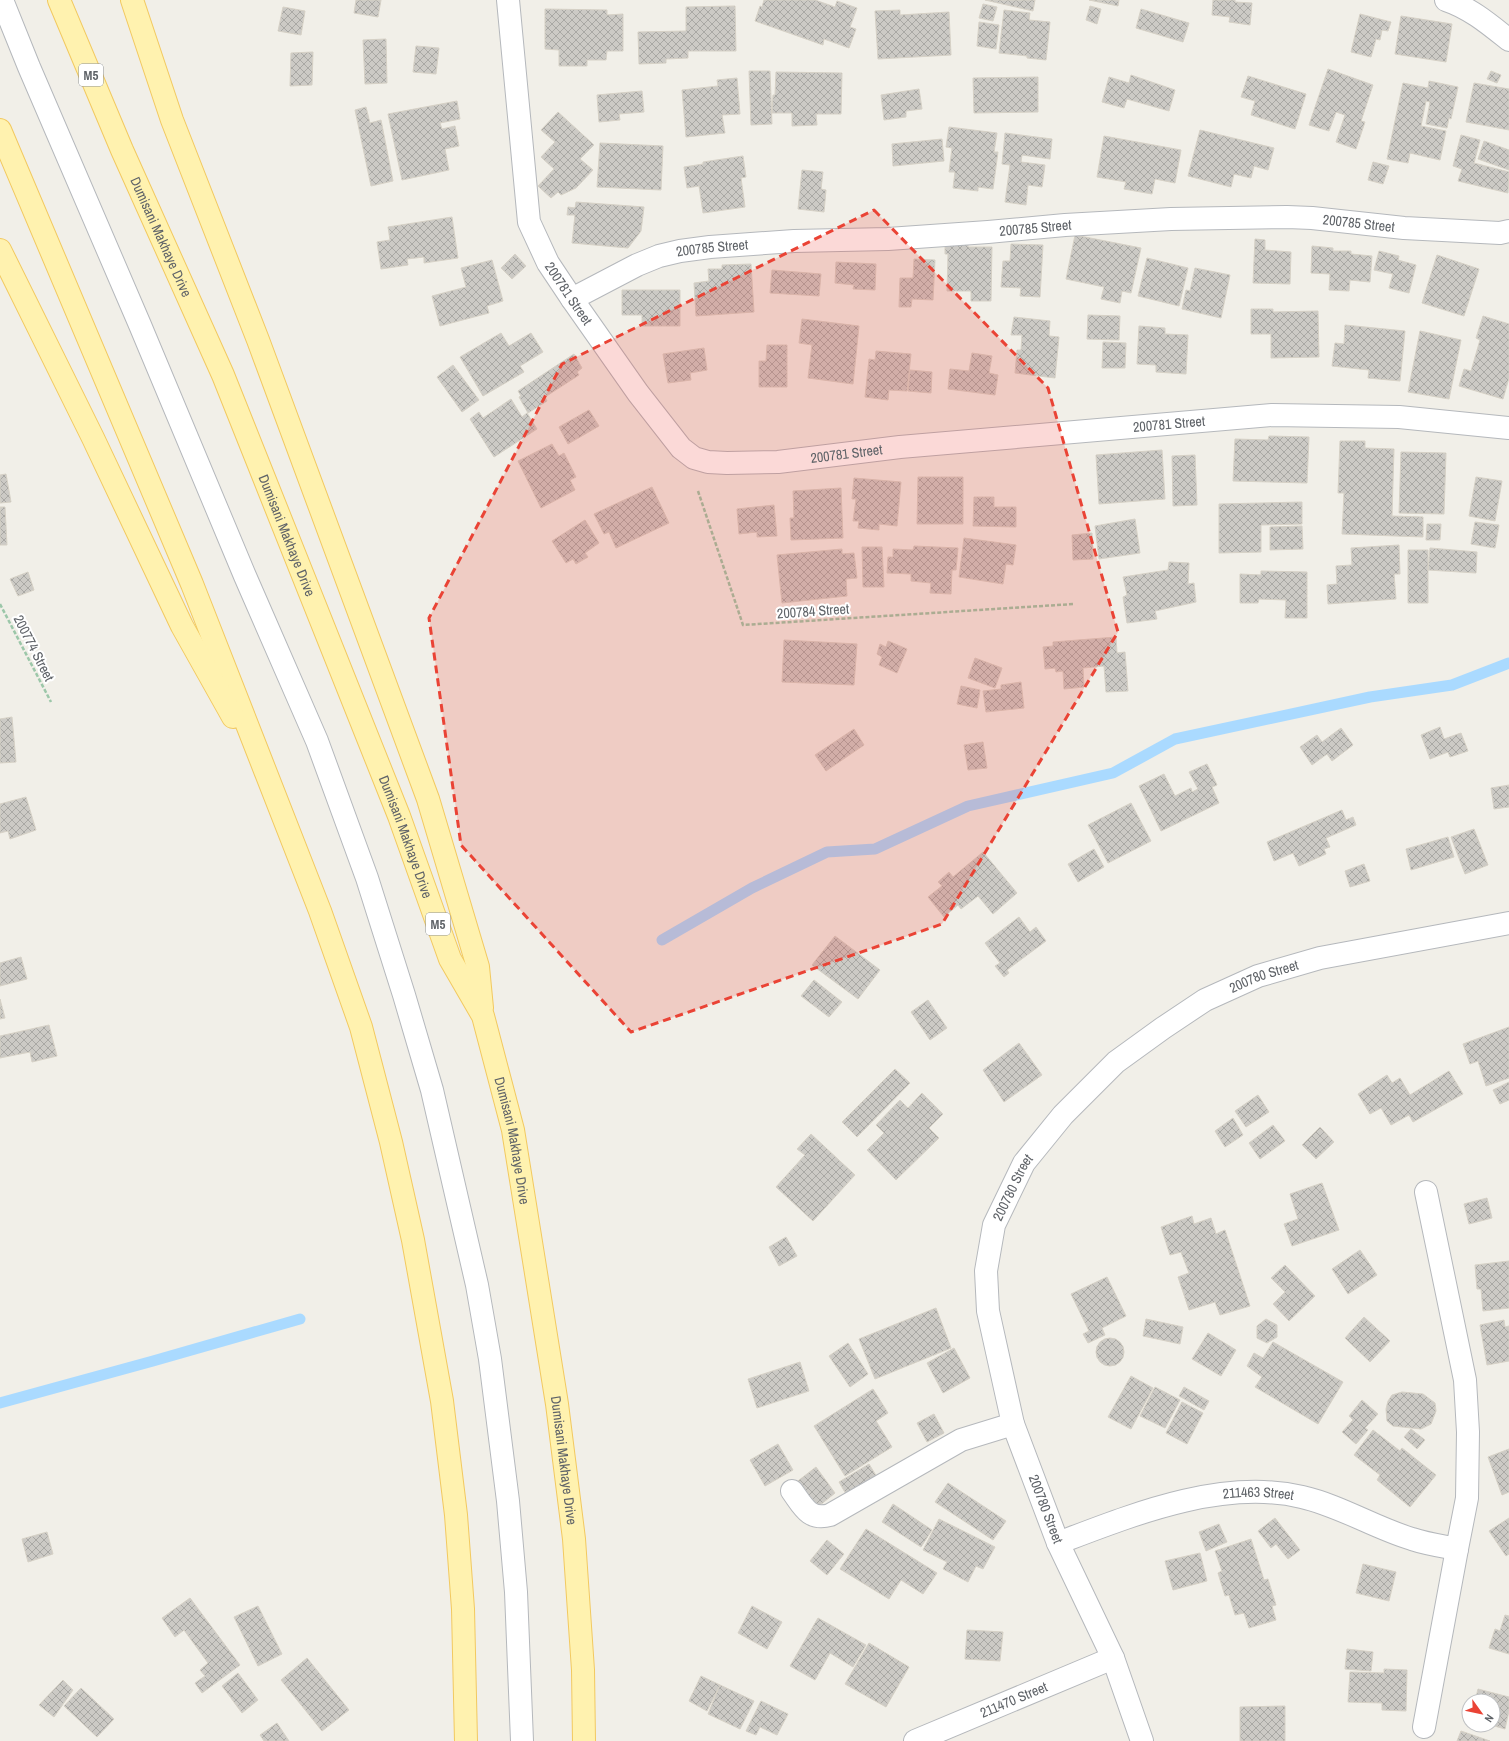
<svg xmlns="http://www.w3.org/2000/svg" width="1509" height="1741" viewBox="0 0 1509 1741" font-family="'Archivo Narrow',sans-serif">
  <defs>
    <pattern id="building-cross-hatch" width="8" height="8" patternUnits="userSpaceOnUse"><rect width="8" height="8" fill="#cccac5"/><path d="M0 0l8 8M0 8l8-8" fill="none" stroke="#a9a8a4"/></pattern>
  </defs>
  <rect width="100%" height="100%" fill="#f1efe8"/>
  <g fill="none" stroke-linecap="round" stroke-linejoin="round">
    <path stroke="#aadaff" stroke-width="11" d="M662,940L752,888L827,852L875,849L968,806L1113,773L1175,739L1370,697L1452,685L1509,663
      M0,1403L153,1361L300,1319"/>
  </g>
  <path fill="url(#building-cross-hatch)" stroke="#d6d1c6" d="M356,0H381L378,17L354,13Z
    M764,0H815L835,7L837,1L857,8L850,27L856,29L849,48L824,39L823,45L755,21L760,6L762,7Z
    M985,0H1035L1033,11Z
    M1089,0H1119L1118,6Z
    M1213,0H1235V2L1252,3L1250,25L1229,22L1230,17L1212,15Z
    M983,4L997,7L993,21L979,18Z
    M735,6L736,51H688V58L666,59V63L639,64L638,32L686,31V7Z
    M1090,6L1101,9L1097,24L1086,20Z
    M283,7L305,11L301,35L278,31Z
    M545,9L607,10V15L623,14V51H607L606,60H587V66H559V50L545,49Z
    M1141,9L1189,23L1183,42L1136,28Z
    M900,10V15L949,12L951,55L878,59L875,11Z
    M1004,10L1030,13L1029,20L1050,22L1046,60L1027,58V56L999,53Z
    M1360,14L1391,22L1388,31L1382,30L1380,40L1376,39L1371,57L1351,52Z
    M1401,16L1452,24L1446,62L1395,54Z
    M979,22L999,25L996,49L977,46Z
    M386,39L387,83L365,84L363,40Z
    M416,46L439,48L436,74L413,72Z
    M313,52L312,85L290,86L291,53Z
    M1328,69L1373,85L1361,121L1365,122L1356,149L1336,142L1345,115L1336,112L1329,131L1309,125Z
    M749,71H770L772,124L751,125Z
    M1491,71L1501,75L1497,83L1487,79Z
    M776,72L842,73L841,114H816L817,125L792,126V113H772L773,95H775Z
    M1131,75L1175,90L1169,111L1127,99L1124,108L1102,102L1109,77L1129,83Z
    M1248,76L1306,94L1295,129L1251,115L1255,101L1241,97Z
    M1038,77V112L974,113L973,78Z
    M737,78L740,114L722,115L725,133L686,137L682,90L718,86L717,80Z
    M1429,81L1458,87L1451,119L1449,118L1447,128L1426,124L1430,102L1426,101L1421,126L1446,131L1440,160L1410,153L1408,163L1387,159L1403,83L1428,88Z
    M1474,83L1509,89V130L1466,122Z
    M919,89L922,109L906,111V117L884,120L881,95Z
    M642,91L644,112L619,114L620,120L599,122L597,95Z
    M457,101L460,119L440,123L442,129L455,126L459,146L445,149L449,170L402,180L388,114Z
    M366,107L370,123L381,120L393,181L371,186L355,110Z
    M558,112L594,145L580,159L593,170L576,188L561,195L558,192L551,198L538,186L554,169L541,157L555,142L541,130Z
    M949,127L997,133L994,152H998L993,189L978,187V191L953,188L955,172H949L952,148L946,147Z
    M1200,130L1274,148L1268,170L1254,166L1251,178L1234,174L1231,187L1188,176Z
    M1005,133L1052,139L1050,159L1022,155L1021,162L1045,165L1042,187L1028,185L1026,205L1005,202L1010,165L1002,164Z
    M1461,135L1480,140L1474,163L1509,172L1508,193L1458,181L1462,169L1453,166Z
    M1104,136L1181,150L1175,183L1155,179L1152,194L1124,189L1126,182L1097,177Z
    M942,139L944,161L893,166L892,144Z
    M1484,141L1509,150V170L1478,159Z
    M600,143L663,146L661,190L597,187Z
    M743,156L746,177L741,178L745,207L703,213L699,186L687,188L684,167L703,164V162Z
    M1373,162L1389,166L1383,184L1368,180Z
    M802,170L823,172L821,189L826,190L824,212L798,209Z
    M576,202L644,207L641,231L628,248L572,243L575,215H567L568,207L575,208Z
    M452,217L458,258L424,263V257L407,259L408,265L381,269L377,242L390,240L388,227Z
    M1075,235L1141,248L1131,293L1122,291L1120,303L1101,299L1104,287L1066,279Z
    M1255,239L1265,240V250L1291,252L1290,284L1253,283Z
    M945,241L968,242V247H992L991,301H971V291H947L948,254H945Z
    M1011,244L1043,245L1040,297L1020,296L1021,288L1001,287L1003,261H1010Z
    M1312,246L1333,248V251H1351V254L1372,256L1370,282L1350,280L1349,291L1329,290L1330,274L1311,273Z
    M1379,251L1399,256L1398,260L1416,265L1409,293L1389,288L1393,274L1374,270Z
    M515,254L526,266L512,279L501,268Z
    M1437,255L1479,269L1464,316L1422,303Z
    M1147,258L1188,268L1179,306L1138,296Z
    M914,259L935,260L933,300L912,299L911,307H899L900,278H913Z
    M492,260L503,301L487,306L489,313L440,326L432,296L466,287L461,268Z
    M836,262L876,264L875,290L853,289L854,285L835,283Z
    M751,264L754,312L696,316L694,283L709,281L708,269H722V265Z
    M1195,268L1230,275L1221,318L1182,309L1186,290L1190,291Z
    M772,270L821,274L819,296L770,293Z
    M622,290H680V326H642V315H622Z
    M1251,309H1273V312L1318,311L1319,357L1271,358V334H1251Z
    M1088,315L1120,316L1119,340L1087,339Z
    M1483,316L1509,324V378L1503,399L1459,386L1464,369L1471,371L1480,340L1476,338Z
    M1014,317L1050,321L1049,336L1059,337L1055,378L1015,373L1017,350H1021L1022,335H1011Z
    M802,319L859,326L853,384L808,378L812,345L799,343Z
    M1345,325L1405,331L1400,381L1368,378L1369,370L1332,366L1335,343L1344,344Z
    M1139,326L1165,328V334L1188,335L1186,374L1156,372V365L1137,364Z
    M1420,331L1461,340L1449,399L1408,392Z
    M501,333L509,346L531,333L543,352L520,366L524,372L483,396L460,357Z
    M1103,342L1126,343L1125,368H1102Z
    M767,345H787V387H759V361H766Z
    M704,348L707,370L690,373L691,380L668,383L663,354Z
    M876,351L911,354L907,391L889,390L888,400L865,397L869,359L875,360Z
    M972,353L992,356L989,373L998,375L995,395L948,389L950,369L969,371Z
    M574,354L582,368L577,372L579,375L545,397L547,401L528,413L519,397L521,396L518,391Z
    M453,365L479,400L462,412L437,377Z
    M910,370L932,372L931,393L908,391Z
    M511,399L522,417L527,413L537,429L494,457L470,419L479,412L483,418Z
    M589,410L599,426L568,444L559,427Z
    M1269,436L1309,437L1307,483L1233,481L1235,439L1268,440Z
    M1340,441H1365V448L1394,449L1392,516L1423,517V537L1342,534L1344,493H1338Z
    M552,444L559,456L564,453L576,477L570,480L575,490L541,508L518,461Z
    M1162,450L1165,499L1099,504L1096,455Z
    M1401,452L1446,453L1444,514L1399,513Z
    M1195,455L1197,505L1173,506L1172,456Z
    M6,474L11,502L0,503V475Z
    M918,477H963V524H917Z
    M1476,477L1502,481L1495,521L1469,516Z
    M854,478L901,482L897,526L879,524V530L858,528L859,521H853L856,499H852Z
    M652,487L669,523L616,548L609,532L604,534L594,514Z
    M841,488L843,538L791,540L790,518H794L793,491Z
    M974,497H994V507H1016V527L973,526Z
    M1302,502V524L1261,525V552L1219,553V504Z
    M774,505L777,536L757,537V532L739,534L737,509Z
    M0,507H5L7,545H0Z
    M1135,519L1140,553L1099,559L1095,526Z
    M585,520L599,543L585,553L588,557L576,564L573,559L566,563L552,541Z
    M1475,522L1499,525L1495,548L1471,544Z
    M1427,524H1441L1440,540H1426Z
    M1302,526L1303,549L1270,550V527Z
    M1092,533L1093,559L1073,560L1072,535Z
    M964,538L1016,545L1013,565L1006,564L1003,584L959,577Z
    M1399,545L1400,574H1394L1396,599L1328,604L1327,585L1337,584L1336,566L1352,565L1351,548Z
    M914,546L958,548L956,570H952L951,594L930,593L931,583L911,581V574L887,573L888,557H893V549L913,550Z
    M862,547H882L884,587H863Z
    M1430,548L1477,552L1476,573L1428,570Z
    M842,549V554L854,553L857,578L846,579L847,596L782,603L777,555Z
    M1408,550H1428V603H1408Z
    M1169,562L1189,563L1188,584L1194,583L1196,602L1155,611L1157,619L1127,623L1123,597L1127,595L1123,577L1168,570Z
    M1261,571L1307,572V618H1285L1286,600L1259,599L1258,603H1240V574L1261,575Z
    M28,572L34,590L18,596L10,579Z
    M1116,637L1117,653L1125,652L1128,691L1106,692L1104,666L1083,668L1084,687L1064,689L1063,671L1056,672L1055,668L1045,669L1043,647L1053,646V642Z
    M784,640L857,644L854,685L782,682Z
    M888,641L907,649L897,673L879,665L882,657L877,654L880,644L886,647Z
    M975,658L1002,668L995,688L968,678Z
    M1021,682L1024,708L986,712L983,691L1001,689V685Z
    M961,686L980,690L977,708L957,704Z
    M12,717L16,762L0,763V719Z
    M1440,727L1444,739L1461,733L1468,751L1450,757L1448,752L1430,759L1421,735Z
    M1341,728L1353,745L1332,761L1327,754L1312,765L1300,747L1317,735L1322,742Z
    M854,729L864,745L826,771L815,755Z
    M983,742L987,768L968,770L964,745Z
    M1207,764L1217,785L1212,787L1219,803L1161,831L1139,786L1164,774L1175,796L1191,788L1192,792L1198,789L1189,772Z
    M1509,785V807L1494,809L1491,788Z
    M26,797L36,830L10,839L8,831L0,833V804Z
    M1131,803L1151,841L1108,863L1088,825Z
    M1342,810L1346,820L1353,817L1356,825L1326,838L1330,847L1324,849L1326,854L1299,866L1293,853L1274,861L1267,842Z
    M1474,829L1488,865L1465,874L1451,837Z
    M1448,837L1454,857L1411,870L1406,849Z
    M1094,849L1104,867L1078,882L1068,864Z
    M983,852L1017,893L993,914L978,896L961,909L958,905L944,917L928,897L942,886L938,882L949,872L953,877Z
    M1364,864L1370,881L1350,887L1345,871Z
    M1019,917L1030,932L1036,927L1046,941L1007,970L1009,973L1004,977L995,966L1000,963L985,943Z
    M835,936L880,970L858,999L812,965Z
    M21,957L27,979L0,986V963Z
    M814,980L842,1002L829,1017L801,996Z
    M0,999L5,1018L0,1019Z
    M928,1000L947,1028L930,1040L911,1012Z
    M49,1025L57,1056L32,1062L30,1052L0,1058V1036Z
    M1509,1027V1078L1486,1086L1478,1061L1470,1064L1463,1044Z
    M1019,1043L1042,1075L1004,1102L983,1070Z
    M895,1069L910,1083L857,1137L842,1122Z
    M1449,1071L1463,1094L1413,1122L1409,1115L1391,1125L1381,1108L1370,1114L1358,1094L1387,1075L1392,1083L1400,1078L1410,1095Z
    M1509,1082V1100L1500,1104L1493,1090Z
    M922,1093L943,1114L929,1128L939,1138L896,1180L867,1150L884,1133L876,1125L900,1100L908,1108Z
    M1258,1095L1269,1112L1246,1127L1235,1111Z
    M1233,1118L1243,1135L1225,1147L1215,1131Z
    M1273,1125L1285,1141L1260,1159L1249,1143Z
    M1320,1127L1334,1142L1316,1159L1302,1145Z
    M811,1134L855,1175L813,1221L776,1187L805,1155L797,1149Z
    M1322,1183L1339,1230L1292,1246L1284,1224L1298,1219L1290,1194Z
    M1487,1198L1492,1218L1469,1224L1464,1204Z
    M1192,1216L1194,1224L1211,1218L1216,1234L1225,1230L1250,1306L1220,1315L1215,1302L1189,1310L1178,1277L1189,1273L1181,1252L1170,1255L1161,1227Z
    M786,1237L797,1256L779,1266L769,1247Z
    M1360,1250L1377,1275L1348,1294L1332,1269Z
    M1509,1261V1308L1483,1311L1481,1289H1477L1475,1265Z
    M1285,1265L1315,1296L1289,1321L1273,1304L1285,1292L1271,1278Z
    M1107,1277L1126,1316L1102,1328L1105,1335L1088,1343L1083,1334L1089,1331L1071,1294Z
    M936,1308L951,1348L875,1379L859,1339Z
    M1364,1317L1390,1341L1370,1362L1345,1338Z
    M1146,1319L1183,1327L1180,1344L1143,1336Z
    M1266,1319L1277,1325V1337L1267,1343L1257,1338V1326Z
    M1504,1320L1505,1327L1509,1326V1361L1487,1365L1480,1325Z
    M1208,1333L1236,1350L1221,1376L1192,1359Z
    M1096 1352a14 14 0 1 1 28 0a14 14 0 1 1-28 0Z
    M1273,1342L1343,1382L1318,1424L1255,1387L1262,1377L1247,1366L1254,1353L1263,1358Z
    M848,1343L868,1374L850,1387L829,1356Z
    M954,1348L970,1378L943,1393L927,1363Z
    M800,1362L809,1391L757,1408L748,1379Z
    M1131,1376L1153,1388L1131,1429L1108,1417Z
    M1155,1387L1180,1400L1165,1428L1140,1416Z
    M1184,1387L1209,1401L1204,1410L1179,1396Z
    M873,1389L888,1413L876,1421L892,1447L845,1476L814,1426Z
    M1402,1392L1423,1394L1435,1403L1436,1411L1431,1424L1421,1429L1393,1426L1387,1421L1386,1409L1388,1401L1392,1395Z
    M1362,1400L1378,1414L1365,1428L1368,1430L1356,1444L1342,1432L1353,1420L1349,1416Z
    M1182,1402L1203,1413L1187,1444L1166,1433Z
    M934,1414L944,1433L927,1442L917,1423Z
    M1411,1429L1425,1440L1417,1449L1404,1437Z
    M1373,1430L1400,1451L1402,1448L1436,1475L1410,1507L1377,1480L1380,1475L1354,1455Z
    M778,1444L793,1470L765,1486L750,1460Z
    M1509,1449V1492L1502,1495L1488,1457Z
    M869,1464L880,1482L850,1501L839,1482Z
    M816,1467L835,1493L814,1510L794,1484Z
    M948,1483L1006,1521L993,1540L935,1502Z
    M893,1504L932,1530L921,1547L882,1522Z
    M1275,1518L1300,1550L1288,1559L1276,1544L1271,1548L1258,1531Z
    M1509,1518V1554L1506,1556L1489,1531Z
    M939,1519L995,1547L983,1569L976,1566L968,1582L943,1569L947,1562L923,1550Z
    M1219,1524L1227,1542L1206,1551L1199,1532Z
    M866,1529L937,1573L923,1594L901,1580L889,1599L840,1569Z
    M47,1532L53,1554L28,1562L22,1539Z
    M1251,1539L1264,1580L1268,1579L1276,1605L1272,1606L1276,1620L1249,1628L1244,1613L1235,1615L1229,1595L1225,1596L1218,1573L1222,1571L1215,1551Z
    M827,1540L844,1554L827,1575L810,1561Z
    M1200,1553L1207,1581L1173,1590L1165,1561Z
    M1363,1564L1396,1572L1389,1601L1356,1593Z
    M190,1598L240,1665L202,1693L195,1683L205,1676L200,1670L208,1663L184,1630L175,1637L162,1618Z
    M258,1606L282,1654L258,1666L234,1617Z
    M752,1606L782,1622L767,1649L738,1633Z
    M1505,1615L1509,1616V1654L1489,1648L1495,1629L1500,1631Z
    M818,1618L866,1645L853,1667L830,1653L815,1680L790,1666Z
    M967,1630L1003,1632L1000,1661L965,1659Z
    M869,1643L909,1667L886,1707L845,1684Z
    M1347,1649L1373,1652L1371,1671L1345,1669Z
    M307,1658L349,1710L322,1731L281,1680Z
    M1384,1669L1407,1670L1406,1711L1382,1710V1703L1348,1702L1350,1672L1384,1673Z
    M238,1673L258,1700L242,1713L222,1686Z
    M701,1676L720,1685L707,1711L689,1701Z
    M63,1680L73,1690L54,1717L39,1705Z
    M720,1685L754,1701L740,1729L708,1714Z
    M81,1688L114,1719L97,1737L64,1706Z
    M1478,1689L1509,1697V1711L1505,1729L1491,1725H1493V1701H1475Z
    M761,1701L788,1714L777,1735L760,1727L756,1735L746,1731Z
    M1285,1706V1741H1240V1707Z
    M277,1723L289,1741H264L260,1735Z
    M1461,1731L1490,1741H1457Z"/>
  <g fill="none" stroke-linecap="round" stroke-linejoin="round">
    <defs>
      <g id="minor">
        <path d="M2,0L29,67L140,325L245,576L317,741L367,878L404,995L432,1090L477,1285L490,1359L508,1501L516,1592L522,1741"/>
        <path id="s1" d="M508,0L529,222L548,263L572,299L638,393L681,448L694,458L708,462L727,463L778,462L900,447L1272,415L1399,417L1509,428"/>
        <path d="M1446,0C1470,8 1489,24 1509,40"/>
        <path id="s2" d="M572,299L637,265L659,256L680,251L710,247L794,241L888,239L988,232L1065,225L1171,219L1287,217L1312,218L1404,228L1500,233L1509,231"/>
        <path d="M792,1491C803,1506 809,1521 830,1515L961,1440L1013,1424"/>
        <path id="s3" d="M1058,1543C1132,1515 1222,1478 1302,1497C1341,1506 1375,1528 1412,1539C1427,1544 1442,1546 1457,1549L1467,1498L1468,1432L1465,1380L1426,1192"/>
        <path d="M1424,1727L1457,1549"/>
        <path id="s4" d="M915,1741L1113,1658"/>
        <path id="s5" d="M1142,1741L1113,1658L1058,1543L1013,1424L988,1311L986,1271L994,1225L1024,1163L1063,1115L1116,1062L1163,1028L1205,1000L1258,976L1320,958L1509,923"/>
      </g>
      <g id="major">
        <path id="s6" d="M59,0L122,150L223,375L399,816L450,959L483,1016L513,1130L557,1404L574,1539L583,1670L584,1741"/>
        <path d="M132,0L172,120L258,340L428,799L478,967L482,1008"/>
        <path d="M0,130L192,584L320,911L361,1027L391,1142L413,1240L442,1401L456,1515L463,1609L466,1741"/>
        <path d="M0,250L93,438L182,626L233,717"/>
      </g>
    </defs>
    <use href="#minor" stroke="#b5b8bc" stroke-width="24"/>
    <use href="#major" stroke="#f2c960" stroke-width="24"/>
    <path stroke="#9cc7a9" stroke-width="2.5" stroke-dasharray="4 2" stroke-linecap="butt" d="M698,491L743,625L1073,604
      M0,604L51,702"/>
    <use href="#minor" stroke="#fff" stroke-width="22"/>
    <use href="#major" stroke="#fff2af" stroke-width="22"/>
  </g>
  <path fill="#ea4335" fill-opacity="0.2" stroke="#ea4335" stroke-width="3" stroke-dasharray="8 5" stroke-linejoin="round" d="M874,210L1048,388L1118,632L942,924L631,1032L461,845L429,618L562,364Z"/>
  <g text-anchor="middle" stroke-width="4" stroke-linejoin="round" paint-order="stroke">
    <g fill="#fff" stroke="#8f9295" stroke-width="1">
      <rect x="79" y="64" width="24" height="22" rx="3"/>
      <rect x="426" y="913" width="24" height="22" rx="3"/>
    </g>
    <g font-size="13" font-weight="bold" fill="#5f6368">
      <text x="91" y="80">M5</text>
      <text x="438" y="929">M5</text>
    </g>
    <g font-size="14" fill="#5f6368" stroke="#fff">
      <text dy="5" stroke="none"><textPath href="#s2" startOffset="799">200785 Street</textPath></text>
      <text dy="5" stroke="none"><textPath href="#s2" startOffset="475">200785 Street</textPath></text>
      <text dy="5" stroke="none"><textPath href="#s6" startOffset="258">Dumisani Makhaye Drive</textPath></text>
      <text dy="5" stroke="none"><textPath href="#s2" startOffset="151">200785 Street</textPath></text>
      <text dy="5" stroke="none"><textPath href="#s1" startOffset="305">200781 Street</textPath></text>
      <text dy="5" stroke="none"><textPath href="#s1" startOffset="990">200781 Street</textPath></text>
      <text dy="5" stroke="none"><textPath href="#s1" startOffset="666">200781 Street</textPath></text>
      <text dy="5" stroke="none"><textPath href="#s6" startOffset="582">Dumisani Makhaye Drive</textPath></text>
      <text transform="translate(813 611) rotate(-4)" y="5">200784 Street</text>
      <text transform="translate(34 648) rotate(63)" y="5">200774 Street</text>
      <text dy="5" stroke="none"><textPath href="#s6" startOffset="906">Dumisani Makhaye Drive</textPath></text>
      <text dy="5" stroke="none"><textPath href="#s5" startOffset="923">200780 Street</textPath></text>
      <text dy="5" stroke="none"><textPath href="#s6" startOffset="1230">Dumisani Makhaye Drive</textPath></text>
      <text dy="5" stroke="none"><textPath href="#s5" startOffset="587">200780 Street</textPath></text>
      <text dy="5" stroke="none"><textPath href="#s6" startOffset="1554">Dumisani Makhaye Drive</textPath></text>
      <text dy="5" stroke="none"><textPath href="#s3" startOffset="208">211463 Street</textPath></text>
      <text transform="translate(1046 1509) rotate(69)" y="5">200780 Street</text>
      <text dy="5" stroke="none"><textPath href="#s4" startOffset="107">211470 Street</textPath></text>
    </g>
  </g>
  <g transform="translate(1481 1713) rotate(123)"><circle r="19" fill="#ffffff" stroke="#bfc1c3"/>
  <path d="M0-3L7 15L0 10L-7 15Z" fill="#ea4335"/>
  <text y="-6" font-size="11" font-weight="bold" text-anchor="middle" fill="#5f6368">N</text>
  </g>
</svg>
